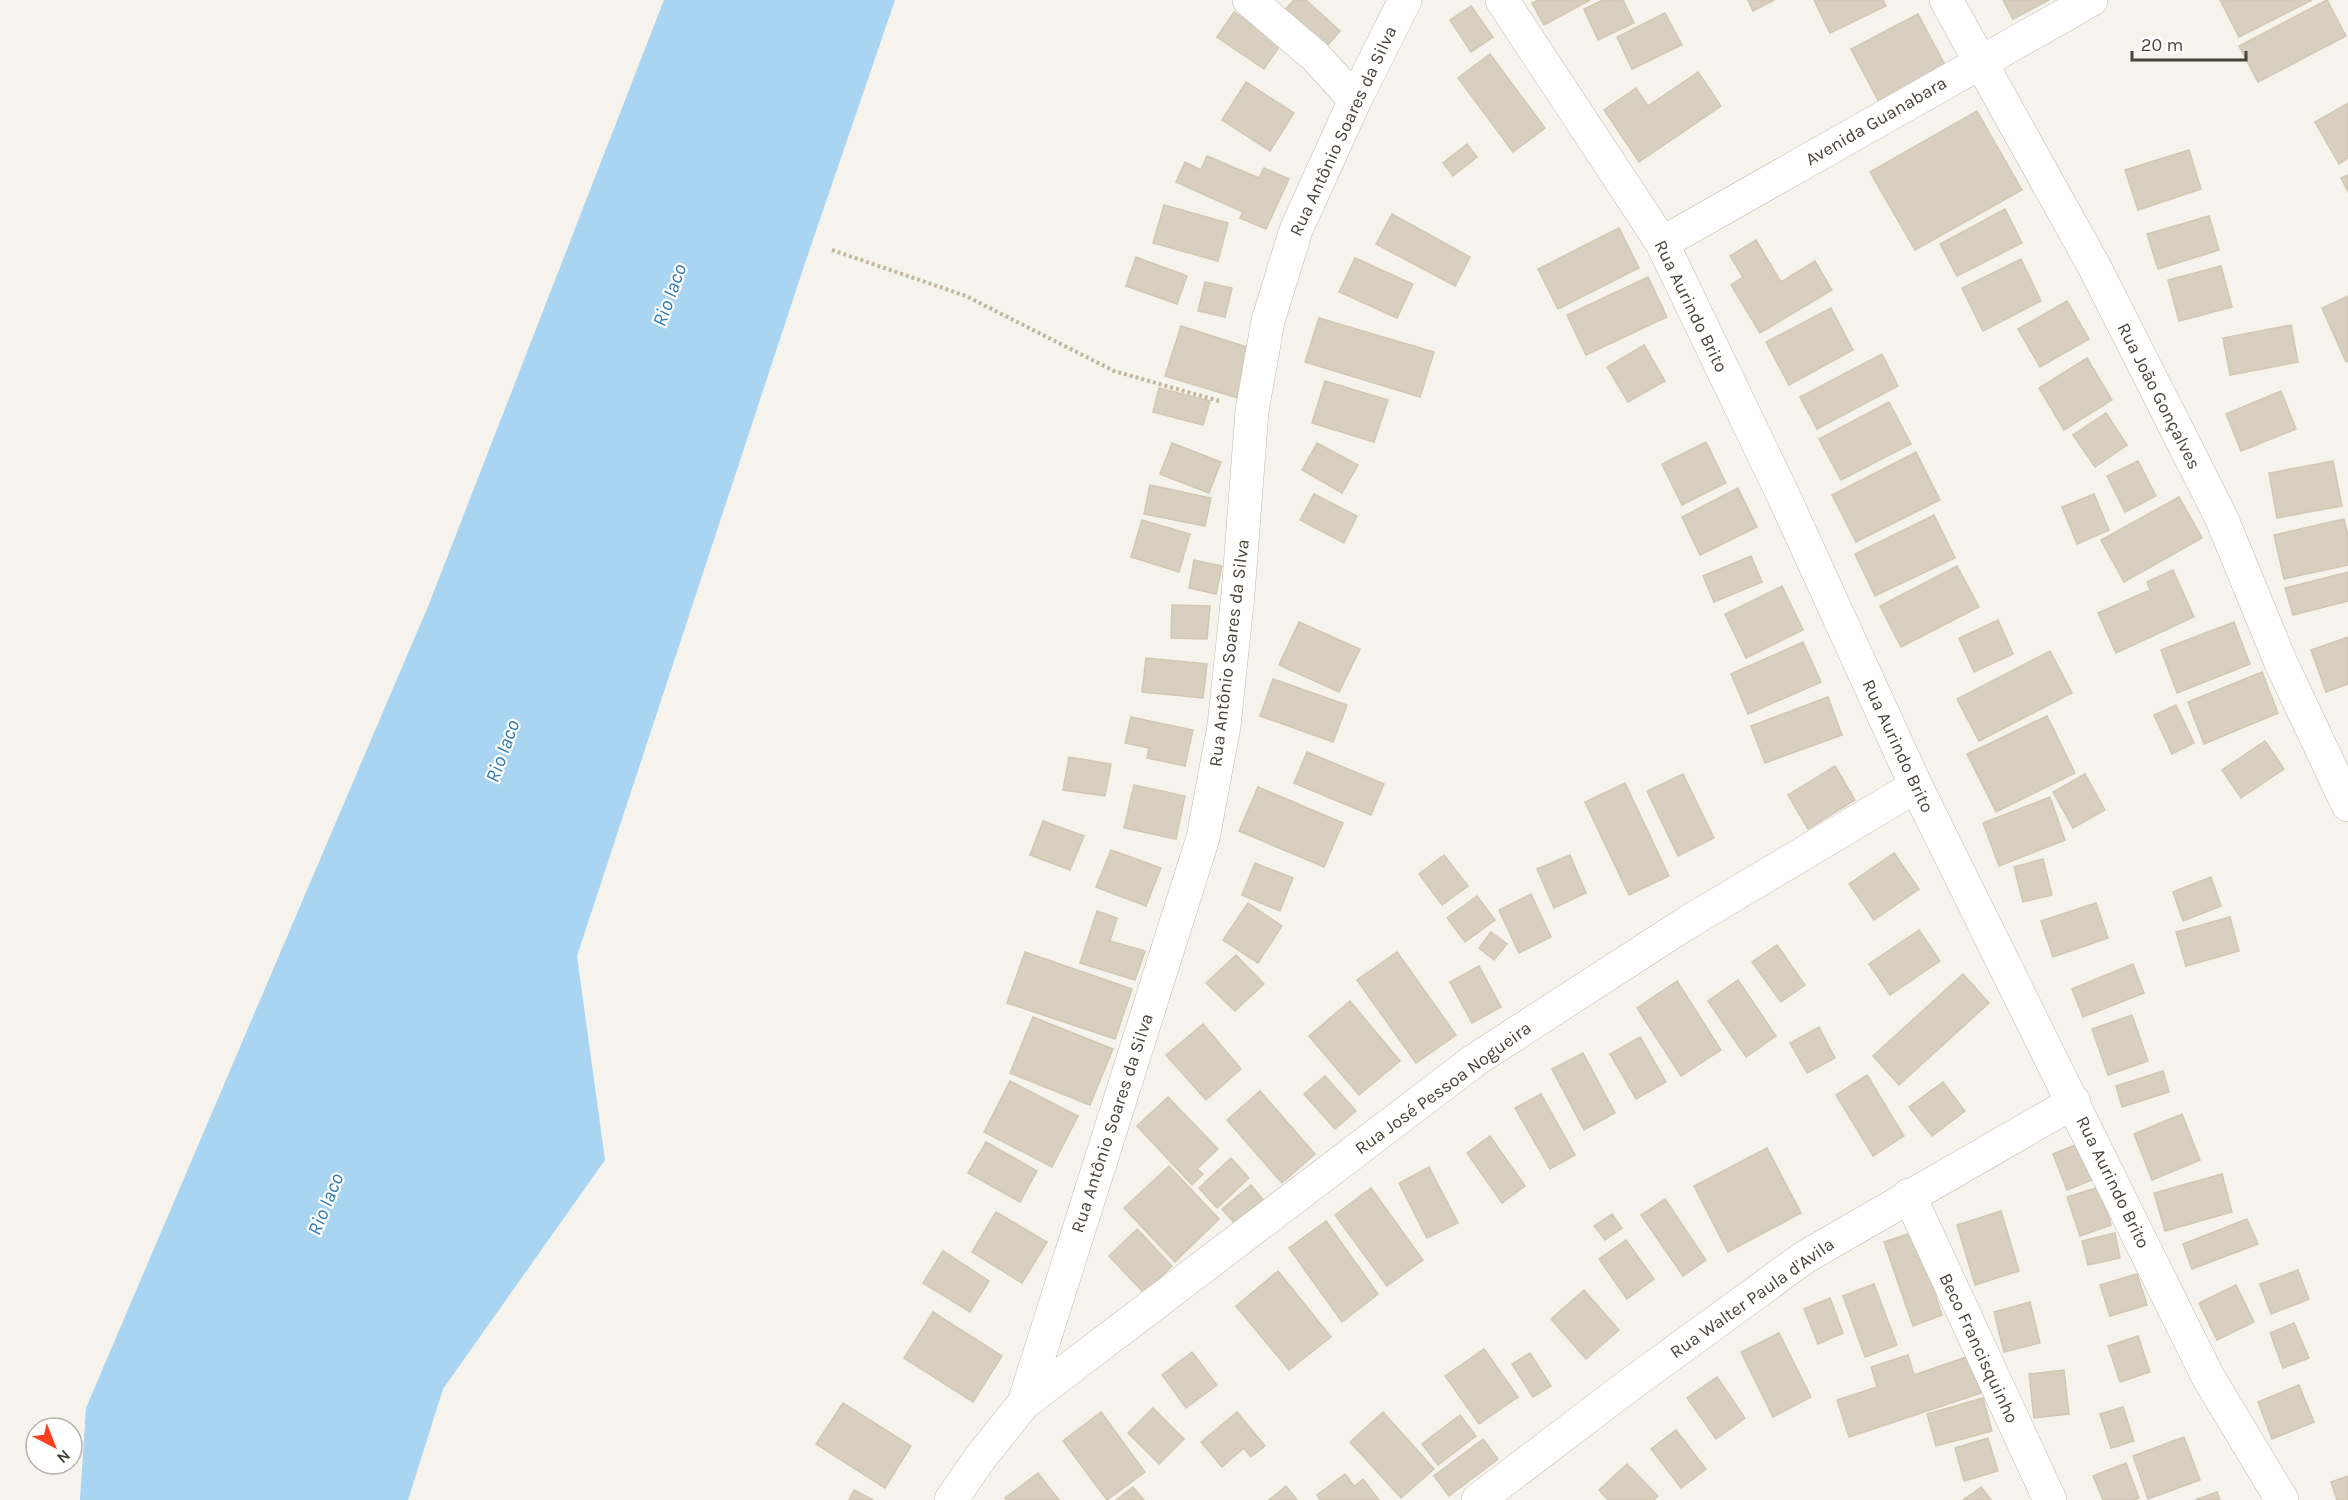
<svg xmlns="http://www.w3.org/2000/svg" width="2348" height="1500" viewBox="0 0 2348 1500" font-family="Karla,sans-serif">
  <rect width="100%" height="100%" fill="#f6f3ec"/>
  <path fill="#a9d4f2" d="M664,0H895L803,269L577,956L605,1160L443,1389L408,1500H80L86,1408L429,604Z"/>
  <path fill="#d8cfc1" stroke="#d3c7b4" stroke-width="1.5" d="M1294,0H1306L1340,31L1323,50L1282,13Z
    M1538,0H1590L1544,25L1532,3Z
    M1603,0H1623L1634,23L1598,40L1584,9Z
    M1748,0H1774L1753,11Z
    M1814,0H1883L1886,6L1830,33Z
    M2003,0H2049L2013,19Z
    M2220,0H2312L2239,37Z
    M2327,0L2346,36L2258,82L2239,46Z
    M1471,6L1493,37L1471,52L1450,20Z
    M1234,12L1281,44L1264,69L1217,37Z
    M1665,13L1682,45L1632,69L1617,37Z
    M1918,14L1946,67L1879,102L1851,49Z
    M1490,54L1545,128L1513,152L1458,78Z
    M1698,72L1721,106L1639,162L1604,110L1636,88L1648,106Z
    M1246,82L1294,113L1270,151L1222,120Z
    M2348,103V158L2339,164L2315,122Z
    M1977,111L2022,190L1915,250L1870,172Z
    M1467,144L1477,157L1453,176L1443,163Z
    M2189,150L2201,189L2138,210L2125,170Z
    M1207,156L1259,178L1264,168L1289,179L1266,229L1240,218L1243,212L1176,182L1185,162L1201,170Z
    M2348,175V192L2341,178Z
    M1164,205L1228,223L1218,261L1153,243Z
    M2005,209L2022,243L1957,276L1940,244Z
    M1392,214L1470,257L1455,286L1376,244Z
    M2209,216L2219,250L2158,269L2147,234Z
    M1619,228L1639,268L1558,309L1538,269Z
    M1756,240L1781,282L1815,261L1832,290L1760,333L1731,285L1743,277L1730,256Z
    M1136,257L1187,276L1177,304L1126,286Z
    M1355,258L1413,284L1397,318L1339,292Z
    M2021,259L2041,301L1983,331L1962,288Z
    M2221,266L2232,307L2179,321L2168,280Z
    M1648,277L1667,317L1586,355L1567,315Z
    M1205,282L1232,288L1225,317L1198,311Z
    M2348,296V361L2346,362L2322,308Z
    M2067,301L2089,339L2040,367L2018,329Z
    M1831,308L1853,350L1789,385L1766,342Z
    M1319,318L1434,352L1420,397L1305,362Z
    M2291,325L2298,362L2230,375L2223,338Z
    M1181,326L1253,349L1238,398L1165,376Z
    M1644,345L1665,381L1628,402L1607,367Z
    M1882,354L1898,386L1817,429L1800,397Z
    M2087,358L2112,400L2064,430L2039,388Z
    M1325,381L1388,400L1374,442L1312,423Z
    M1159,388L1210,401L1203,425L1153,412Z
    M2281,391L2296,429L2241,451L2226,414Z
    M1889,402L1911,444L1841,480L1819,439Z
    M2106,413L2127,445L2095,467L2073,435Z
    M1706,442L1726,483L1682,505L1662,464Z
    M1172,443L1221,462L1209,493L1160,474Z
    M1317,443L1358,465L1342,493L1302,470Z
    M1916,452L1940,500L1856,542L1832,495Z
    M2138,461L2156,496L2125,512L2107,476Z
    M2333,461L2342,506L2277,518L2269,473Z
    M1150,485L1211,498L1205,526L1144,514Z
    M1738,488L1757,527L1700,555L1682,517Z
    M1314,494L1357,516L1344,543L1300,520Z
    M2094,494L2109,530L2077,544L2062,507Z
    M2179,497L2202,538L2124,582L2101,540Z
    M1934,515L1955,558L1875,596L1855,554Z
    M2344,519L2348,536V565L2284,579L2274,535Z
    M1142,520L1190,534L1179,572L1131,557Z
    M1751,556L1762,582L1714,602L1703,576Z
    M1194,560L1222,566L1216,594L1189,588Z
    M1957,566L1979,607L1901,647L1880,606Z
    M2173,570L2194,617L2116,653L2098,613L2150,590L2147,582Z
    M2348,572V601L2293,615L2285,588Z
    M1782,586L1803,630L1746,658L1725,614Z
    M1172,605L1210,606L1207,639L1171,638Z
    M1998,620L2013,654L1974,672L1959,638Z
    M1299,622L1360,649L1339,692L1279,665Z
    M2234,622L2250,664L2177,693L2161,650Z
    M2348,637V684L2326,692L2311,650Z
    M1803,642L1821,682L1748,714L1731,674Z
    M2050,651L2072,693L1979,741L1957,699Z
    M1146,658L1207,664L1203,698L1142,692Z
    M2262,672L2278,713L2204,744L2188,702Z
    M1273,679L1347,705L1333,742L1260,716Z
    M1828,697L1842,735L1765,763L1751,726Z
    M2176,705L2194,743L2172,754L2154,715Z
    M2047,716L2075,773L1996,812L1967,754Z
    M1131,717L1193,730L1185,766L1147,758L1149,748L1125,743Z
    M2265,741L2284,769L2241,798L2222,770Z
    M1307,752L1384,784L1371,815L1294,783Z
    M1069,757L1111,764L1105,796L1063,790Z
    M1835,766L1855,800L1808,829L1788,795Z
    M1683,774L1714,838L1678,856L1647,791Z
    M2085,774L2105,810L2073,828L2053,792Z
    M1625,783L1669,876L1629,895L1585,802Z
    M1134,785L1185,796L1176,839L1124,828Z
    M1258,787L1343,823L1324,867L1239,831Z
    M2050,797L2065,840L1999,866L1983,823Z
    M1043,821L1084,836L1070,870L1030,855Z
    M1111,850L1161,868L1146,906L1096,887Z
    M1894,853L1919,889L1874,920L1849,884Z
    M1444,855L1468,886L1442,905L1419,874Z
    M1570,855L1586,893L1554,908L1537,869Z
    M2043,859L2052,895L2023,902L2014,867Z
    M1255,863L1293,878L1280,911L1242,895Z
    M2211,877L2221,906L2183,921L2173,892Z
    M1531,894L1551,937L1519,953L1499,910Z
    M1477,896L1495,920L1465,942L1447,918Z
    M1248,903L1282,926L1258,963L1223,940Z
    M2096,903L2108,938L2053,957L2041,921Z
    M1097,911L1117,918L1110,941L1145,951L1135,980L1080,963Z
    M2230,917L2239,951L2186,966L2176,932Z
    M1919,930L1940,961L1890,995L1869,964Z
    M1491,932L1507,944L1494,960L1479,948Z
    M1777,945L1805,985L1781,1002L1752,962Z
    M1025,952L1132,989L1115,1039L1007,1003Z
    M1397,952L1456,1035L1416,1063L1357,980Z
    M1236,955L1264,984L1235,1011L1206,983Z
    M2133,964L2144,993L2083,1017L2072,989Z
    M1479,966L1501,1007L1472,1023L1450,982Z
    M1963,974L1989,1003L1899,1085L1873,1056Z
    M1738,980L1776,1036L1746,1057L1708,1001Z
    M1677,981L1721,1050L1681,1076L1637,1008Z
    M1350,1001L1400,1061L1359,1095L1309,1036Z
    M2132,1015L2148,1061L2108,1075L2092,1029Z
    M1033,1017L1113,1049L1090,1105L1010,1073Z
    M1203,1024L1241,1069L1206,1100L1166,1055Z
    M1819,1027L1835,1058L1807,1073L1790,1043Z
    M1640,1037L1666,1082L1636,1099L1610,1054Z
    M1583,1053L1615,1113L1584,1130L1552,1069Z
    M2163,1071L2169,1092L2122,1107L2116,1086Z
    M1867,1075L1904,1136L1873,1156L1836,1095Z
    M1325,1076L1356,1111L1335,1129L1304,1094Z
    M1010,1081L1078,1116L1052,1167L984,1132Z
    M1943,1082L1965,1111L1932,1136L1909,1107Z
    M1260,1091L1315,1154L1282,1183L1227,1120Z
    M1541,1094L1575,1155L1550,1169L1515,1108Z
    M1168,1097L1218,1149L1197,1169L1203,1174L1192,1185L1137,1126Z
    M2182,1114L2200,1160L2152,1180L2134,1134Z
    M1490,1136L1525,1186L1502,1203L1467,1153Z
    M986,1142L1037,1171L1020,1202L968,1173Z
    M2080,1143L2094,1179L2067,1190L2053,1154Z
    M1767,1148L1801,1213L1728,1252L1694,1186Z
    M1231,1158L1249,1178L1217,1208L1199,1188Z
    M1169,1166L1219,1219L1175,1262L1124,1208Z
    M1429,1167L1458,1223L1427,1238L1399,1183Z
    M2222,1174L2232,1212L2165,1231L2154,1193Z
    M1251,1185L1265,1202L1237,1226L1222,1209Z
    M2099,1187L2111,1225L2080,1236L2067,1197Z
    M1371,1188L1423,1260L1387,1286L1335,1215Z
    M1665,1199L1706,1260L1683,1276L1641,1215Z
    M2001,1211L2019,1271L1975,1285L1957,1225Z
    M996,1212L1047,1242L1022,1283L972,1252Z
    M1612,1214L1622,1228L1605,1240L1594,1226Z
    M2247,1219L2258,1244L2192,1269L2183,1244Z
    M1326,1221L1378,1294L1342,1322L1289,1248Z
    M1137,1229L1172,1266L1144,1293L1109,1256Z
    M1914,1232L1942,1315L1913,1326L1884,1242Z
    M2115,1233L2120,1258L2088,1265L2082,1241Z
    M1626,1240L1654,1279L1627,1299L1599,1259Z
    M943,1251L989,1281L970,1312L923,1283Z
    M2298,1270L2309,1299L2271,1314L2260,1284Z
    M1278,1271L1331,1337L1289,1370L1236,1306Z
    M2137,1274L2147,1305L2110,1316L2100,1285Z
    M1874,1284L1897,1345L1865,1357L1843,1296Z
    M2236,1285L2254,1322L2217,1340L2199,1303Z
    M1584,1290L1619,1330L1586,1359L1551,1319Z
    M1830,1298L1843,1333L1818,1344L1804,1309Z
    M2030,1302L2040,1343L2004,1352L1994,1312Z
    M933,1312L1002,1356L973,1402L904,1358Z
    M2294,1323L2309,1358L2283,1368L2270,1333Z
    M1779,1333L1811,1397L1773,1417L1741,1352Z
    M2138,1336L2150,1372L2120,1382L2108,1346Z
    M1484,1349L1518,1397L1479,1424L1445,1376Z
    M1192,1352L1217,1385L1186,1408L1162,1375Z
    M1530,1353L1551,1386L1533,1397L1512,1364Z
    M1908,1355L1914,1375L1969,1356L1981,1393L1849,1437L1837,1400L1877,1387L1871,1367Z
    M2064,1370L2069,1414L2034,1418L2029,1374Z
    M1717,1377L1745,1418L1716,1439L1687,1398Z
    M2299,1385L2314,1422L2272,1439L2258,1402Z
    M1983,1398L1992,1431L1936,1446L1927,1414Z
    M843,1403L911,1446L885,1488L816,1444Z
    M2123,1407L2134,1441L2111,1448L2100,1414Z
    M1153,1408L1184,1439L1159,1464L1128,1433Z
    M1101,1412L1145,1472L1107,1500L1063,1441Z
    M1237,1412L1265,1446L1251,1457L1244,1448L1222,1467L1201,1442Z
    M1383,1412L1434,1469L1401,1498L1350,1442Z
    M1460,1415L1476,1436L1438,1465L1422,1444Z
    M1676,1430L1706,1469L1681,1488L1651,1449Z
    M2184,1437L2200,1480L2148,1499L2133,1456Z
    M1988,1438L1998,1471L1964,1481L1955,1448Z
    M1483,1439L1498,1459L1449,1496L1434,1476Z
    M2126,1463L2139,1498L2134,1500H2103L2093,1476Z
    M1627,1464L1658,1496L1654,1500H1608L1599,1490Z
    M1038,1473L1059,1500H1007L1005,1498Z
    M1345,1474L1354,1486L1363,1479L1379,1500H1320L1317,1495Z
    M2348,1476V1500H2337L2331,1482Z
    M1286,1486L1297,1500H1269Z
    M1133,1487L1144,1500H1116Z
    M1981,1487L1991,1500H1963Z
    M854,1490L873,1500H849Z
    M2217,1492L2220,1500H2195Z"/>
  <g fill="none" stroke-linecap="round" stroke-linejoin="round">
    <defs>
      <path id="minor" d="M1249,0L1315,56L1355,100
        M1502,0L1662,243L1784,497L1916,786L2208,1377L2282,1500
        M1946,0L2094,266L2221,517L2281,663L2348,805
        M1662,243L2091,0
        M1909,1195L2050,1500
        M1024,1403L1475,1060L1685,924L1916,786
        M951,1500L980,1458L1024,1403L1203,838L1224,726L1238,594L1252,411L1268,321L1296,230L1355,100L1405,0
        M1478,1500L1628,1386L1805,1257L2074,1102"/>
    </defs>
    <use href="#minor" stroke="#c2bbae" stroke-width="34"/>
    <path stroke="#c4b79f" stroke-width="4" stroke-dasharray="3 3" stroke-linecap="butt" d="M832,250L966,296L1114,371L1219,401"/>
    <use href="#minor" stroke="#fff" stroke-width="33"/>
  </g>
  <g text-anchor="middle" stroke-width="4.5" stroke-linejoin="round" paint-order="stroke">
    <g font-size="18" fill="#4b4439" stroke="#fff">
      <text transform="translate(1876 121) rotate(-30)" y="6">Avenida Guanabara</text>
      <text transform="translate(1343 131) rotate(-65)" y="6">Rua Antônio Soares da Silva</text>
      <text transform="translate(1691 306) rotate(64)" y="6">Rua Aurindo Brito</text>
      <text transform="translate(2159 396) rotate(63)" y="6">Rua João Gonçalves</text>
      <text transform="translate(1229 653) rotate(-83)" y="6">Rua Antônio Soares da Silva</text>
      <text transform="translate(1898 746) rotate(65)" y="6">Rua Aurindo Brito</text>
      <text transform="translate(1443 1088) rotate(-36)" y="6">Rua José Pessoa Nogueira</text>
      <text transform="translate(1112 1123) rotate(-72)" y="6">Rua Antônio Soares da Silva</text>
      <text transform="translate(2113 1182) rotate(64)" y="6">Rua Aurindo Brito</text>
      <text transform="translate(1752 1298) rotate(-35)" y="6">Rua Walter Paula d'Avila</text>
      <text transform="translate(1979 1348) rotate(65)" y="6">Beco Francisquinho</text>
    </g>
    <g font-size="20" font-style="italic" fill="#2e7ab2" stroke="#fff">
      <text transform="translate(669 295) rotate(-70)" y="7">Rio Iaco</text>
      <text transform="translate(502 751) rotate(-70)" y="7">Rio Iaco</text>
      <text transform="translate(325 1204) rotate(-68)" y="7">Rio Iaco</text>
    </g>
  </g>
  <g transform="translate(54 1446) rotate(138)"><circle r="28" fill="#ffffff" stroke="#b7b4b0" stroke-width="1.5"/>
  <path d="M0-4.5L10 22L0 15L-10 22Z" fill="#fc3f1d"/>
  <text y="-9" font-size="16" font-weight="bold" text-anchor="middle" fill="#4b4439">N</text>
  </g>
  <path d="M2132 51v9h114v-9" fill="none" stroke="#4b4439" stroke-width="3"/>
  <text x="2141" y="51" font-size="18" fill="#4b4439" stroke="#ffffff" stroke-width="4.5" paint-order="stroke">20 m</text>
</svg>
